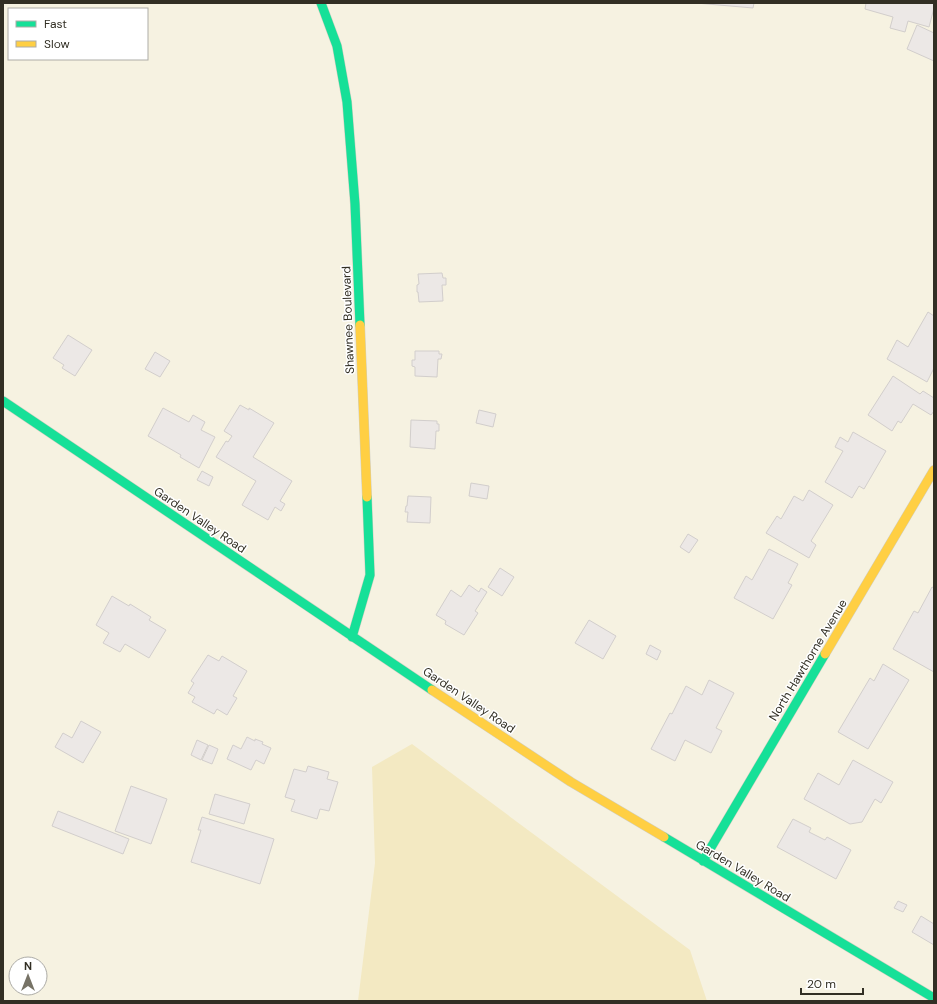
<svg xmlns="http://www.w3.org/2000/svg" width="937" height="1004" viewBox="0 0 937 1004" font-family="'DM Sans',sans-serif">
  <rect width="100%" height="100%" fill="#f6f2e1"/>
  <path fill="#f3e9c2" d="M412,744L690,950L707,1001H358L375,863L372,767Z"/>
  <path fill="#ece8e6" stroke="#d2cecc" d="M696,3H754L753,8Z
    M866,3H934V8L929,27L908,21L905,32L890,28L893,17L865,9Z
    M917,25L934,33V61L907,49Z
    M442,273L443,278H446V285H442L443,301L419,302L418,292H417V285L419,284L418,274Z
    M928,312L934,316V368L927,382L887,359L897,340L908,347Z
    M68,335L92,350L75,376L62,368L64,365L53,358Z
    M415,351H439V354H442L441,359H438L437,377L415,376V367L412,366V360H415Z
    M155,352L170,361L160,377L145,369Z
    M893,376L920,394L923,391L934,398V411L931,415L913,404L901,423L898,421L892,431L868,415Z
    M240,405L249,410V408L274,423L253,457L292,481L280,501L285,504L281,511L275,507L268,520L242,505L256,481L216,457L226,441L228,442L232,436L224,431Z
    M163,408L189,422L193,415L205,422L201,430L215,437L199,468L180,457L181,455L148,436Z
    M479,410L496,414L493,427L476,423Z
    M411,420L437,421V424H439V431H436L435,449L410,447Z
    M853,432L886,451L864,489L859,486L852,498L825,482L843,451L835,447L840,437L848,442Z
    M202,471L213,477L209,486L197,480Z
    M471,483L489,486L487,499L469,496Z
    M809,490L833,505L811,541L816,545L809,558L766,533L777,516L781,519L794,496L803,501Z
    M408,496L431,497L430,523L407,522L408,512H405L406,506H407Z
    M688,534L698,540L689,553L680,547Z
    M769,549L798,564L788,583L792,585L773,619L734,598L746,576L752,580Z
    M500,568L514,577L502,596L488,587Z
    M469,585L479,592L481,588L487,592L475,611L478,613L464,635L445,624L446,621L436,615L451,590L461,597Z
    M932,587L934,588V672L893,649L914,611L918,613Z
    M112,596L129,606L130,604L151,617L149,620L166,630L149,658L125,644L120,652L103,643L109,633L96,625Z
    M589,620L616,636L603,659L575,643Z
    M650,645L661,651L657,660L646,654Z
    M208,655L219,661L222,656L247,671L233,696L237,698L227,715L217,709L214,714L192,702L195,697L188,693L194,683L191,681Z
    M883,664L909,680L868,749L838,732L870,678L874,681Z
    M709,680L734,693L716,728L722,731L711,753L685,740L675,761L651,749L670,713L672,714L686,686L702,695Z
    M81,721L101,732L83,763L55,747L63,733L72,738Z
    M247,737L255,741V739L263,742L262,744L271,748L264,764L256,760L251,770L227,759L233,745L241,749Z
    M197,740L208,745L201,760L191,755Z
    M209,745L218,749L212,764L202,760Z
    M853,760L893,782L881,803L875,799L862,822L850,824L804,799L818,773L839,785Z
    M308,766L329,772L327,779L338,782L329,811L320,809L317,819L291,811L295,800L285,797L294,769L306,772Z
    M131,786L167,799L151,844L115,831Z
    M215,794L250,804L244,824L209,814Z
    M58,811L129,839L123,854L52,826Z
    M202,817L274,839L260,884L191,862L201,830H198Z
    M793,819L811,828L809,832L825,840L827,837L851,850L836,879L777,847Z
    M898,901L907,905L903,912L894,908Z
    M921,916L934,924V945L912,932Z"/>
  <g fill="none" stroke-linecap="round" stroke-linejoin="round">
    <defs>
      <path id="fast" d="M321,3L337,46L347,102L355,204L360,325
        M3,401L432,690
        M352,637L370,575L367,497
        M664,837L934,998
        M703,861L825,654"/>
      <path id="slow" d="M360,325L367,497
        M825,654L934,470
        M432,690L571,782L664,837"/>
    </defs>
    <use href="#fast" stroke="#d1cec1" stroke-width="10"/>
    <use href="#slow" stroke="#d1cec1" stroke-width="10"/>
    <use href="#fast" stroke="#16e098" stroke-width="9"/>
    <use href="#slow" stroke="#ffcf43" stroke-width="9"/>
  </g>
  <g text-anchor="middle" stroke-width="3" stroke-linejoin="round" paint-order="stroke">
    <g font-size="12" fill="#322f24" stroke="#fff">
      <text transform="translate(348 320) rotate(-92)" y="4">Shawnee Boulevard</text>
      <text transform="translate(200 520) rotate(34)" y="4">Garden Valley Road</text>
      <text transform="translate(808 660) rotate(-59)" y="4">North Hawthorne Avenue</text>
      <text transform="translate(469 700) rotate(34)" y="4">Garden Valley Road</text>
      <text transform="translate(743 871) rotate(31)" y="4">Garden Valley Road</text>
    </g>
  </g>
  <rect width="937" height="1004" fill="none" stroke="#322f24" stroke-width="8"/>
  <rect x="8" y="8" width="140" height="52" fill="#ffffff" stroke="#adaca7"/>
  <rect x="16" y="21" width="20" height="6" fill="#16e098" stroke="#adaca7"/>
  <text x="44" y="28" font-size="12" fill="#322f24">Fast</text>
  <rect x="16" y="41" width="20" height="6" fill="#ffcf43" stroke="#adaca7"/>
  <text x="44" y="48" font-size="12" fill="#322f24">Slow</text>
  <g transform="translate(28 976)"><circle r="19" fill="#ffffff" stroke="#adaca7"/>
  <path d="M0-3L7 15L0 10L-7 15Z" fill="#777366"/>
  <text y="-6" font-size="11" font-weight="bold" text-anchor="middle" fill="#322f24">N</text>
  </g>
  <path d="M801 988v6h62v-6" fill="none" stroke="#322f24" stroke-width="2"/>
  <text x="807" y="988" font-size="12" fill="#322f24" stroke="#ffffff" stroke-width="3" paint-order="stroke">20 m</text>
</svg>
